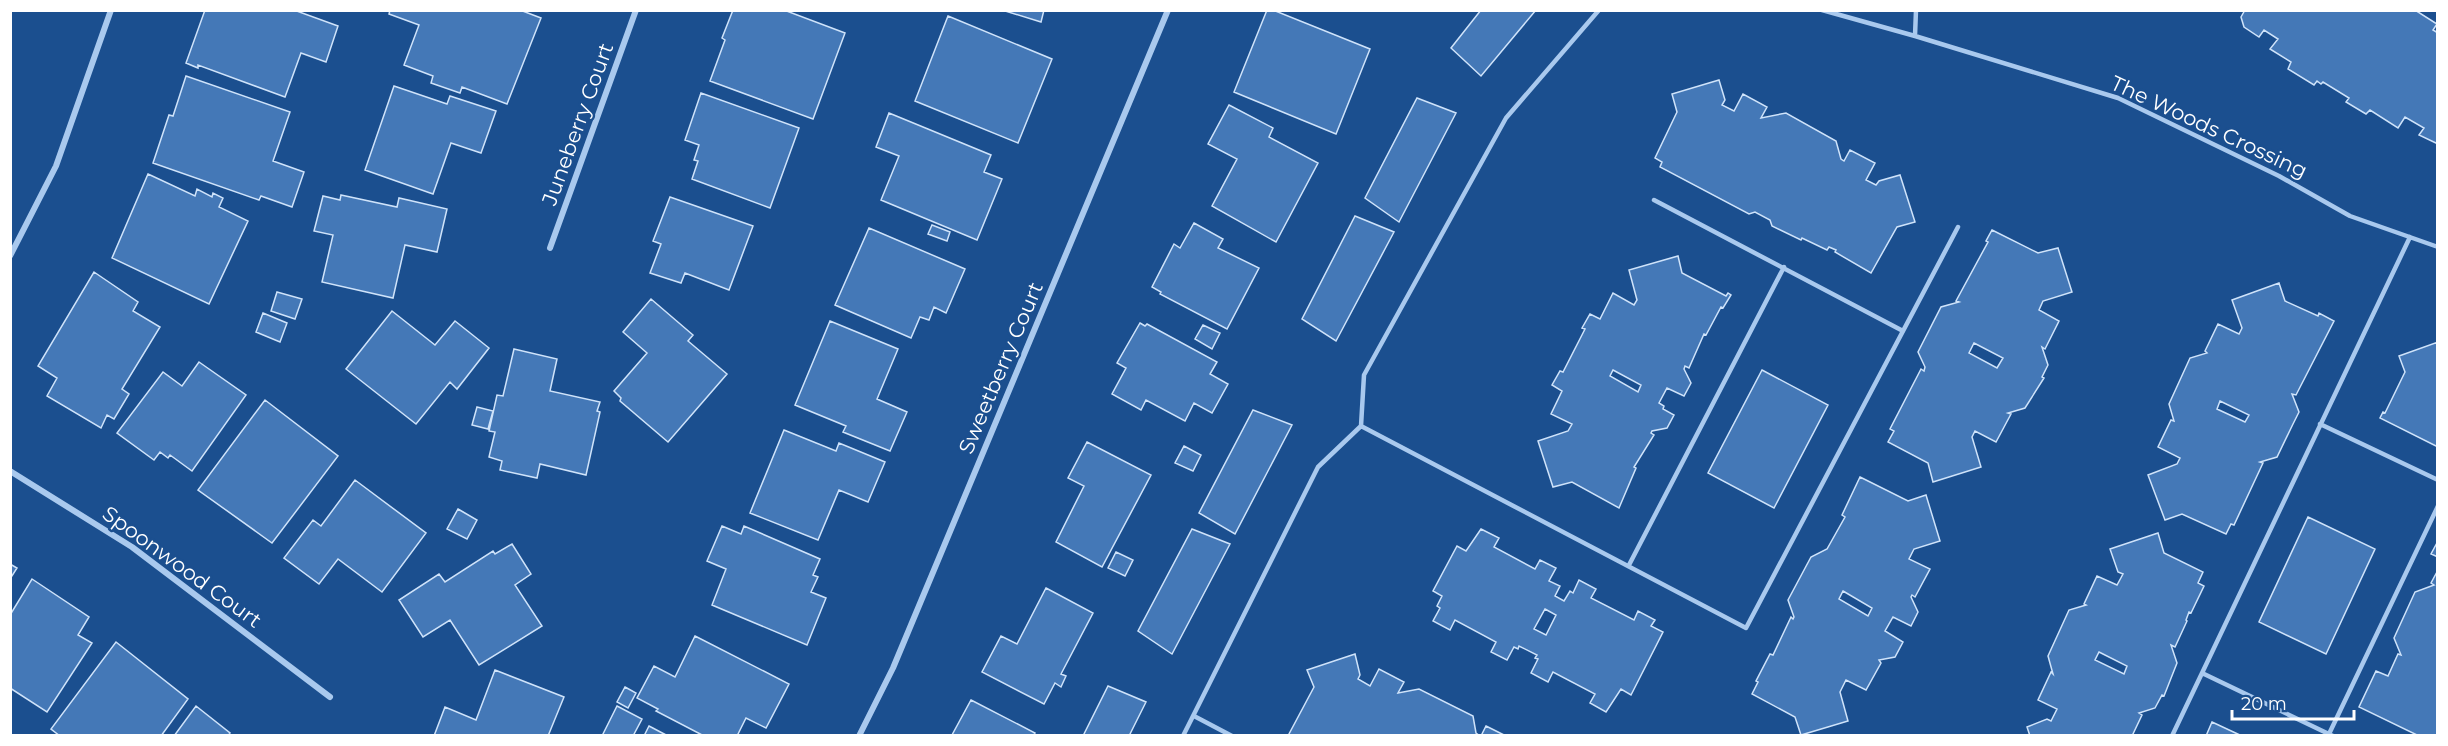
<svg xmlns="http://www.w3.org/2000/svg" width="2448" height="746" viewBox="0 0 2448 746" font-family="Montserrat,sans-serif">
  <rect width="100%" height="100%" fill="#1b4f8f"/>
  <path fill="#4478b7" stroke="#cfe3fa" stroke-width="1.5" fill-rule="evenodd" d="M205,10H294L338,26L326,62L301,53L285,97L198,65V68L186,63Z
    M390,10H520L541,18L507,104L462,87L460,93L431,83L433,76L404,65L419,25L389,14Z
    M733,10H784L845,33L813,119L710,81L725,40L722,38Z
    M1002,10H1044L1041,22Z
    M1267,10H1273L1370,49L1336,134L1234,92Z
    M1481,10H1536L1481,76L1451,48Z
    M2245,10H2415L2437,24L2433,30L2438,33V144L2419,135L2424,128L2405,117L2398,128L2370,110L2366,114L2346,102L2349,98L2323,82L2321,84L2317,81L2314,85L2288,69L2291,62L2270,49L2278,39L2264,30L2259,37L2244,27L2241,17Z
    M948,16L1052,59L1018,143L915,101Z
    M186,76L290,112L273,161L304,172L292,207L261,196L259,200L153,163L169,115L173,116Z
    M1719,80L1725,100L1722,105L1734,111L1743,94L1767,107L1761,118L1786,113L1836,141L1841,159L1844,161L1850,150L1875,163L1866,180L1876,185L1879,181L1900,175L1915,222L1897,227L1871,273L1835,252L1836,250L1829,247L1827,250L1802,238L1801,240L1772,226L1770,220L1755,212L1749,214L1660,167L1662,162L1655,158L1677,112L1672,94Z
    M394,86L447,104L450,96L496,111L481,153L451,143L433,194L365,170Z
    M701,93L799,128L770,208L692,179L698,161L694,160L699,145L685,140Z
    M1417,98L1456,113L1399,222L1365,198Z
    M1229,105L1273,128L1269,137L1318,163L1276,242L1212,206L1237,159L1208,144Z
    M889,113L991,155L984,172L1002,179L977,240L881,200L899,156L876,147Z
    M148,174L195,196L197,189L212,197L213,193L223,198L219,207L248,221L209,304L112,258Z
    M341,195L397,207L399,198L447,209L437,252L405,245L393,298L322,282L333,235L314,231L323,196L340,200Z
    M670,197L753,226L729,290L685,273L681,283L650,273L661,244L653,241Z
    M1355,216L1394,232L1336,341L1302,319Z
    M1194,223L1223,239L1218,248L1259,268L1227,329L1160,294L1161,292L1152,287L1174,244L1180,248Z
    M932,225L950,232L947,241L928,234Z
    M869,228L965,269L946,313L934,307L929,320L920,317L911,338L835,305Z
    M1992,230L2038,253L2058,248L2072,292L2043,301L2039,310L2059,321L2045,349L2042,347L2048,365L2042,377L2044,378L2025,408L2008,413L2011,414L1996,442L1975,431L1972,437L1981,467L1933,482L1928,463L1888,442L1894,431L1890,429L1921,369L1924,371L1925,367L1918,352L1941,307L1959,302L1956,301L1988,242L1986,241ZM1974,343L2003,358L1997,368L1969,353Z
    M1678,256L1682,273L1726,296L1728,293L1731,295L1723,308L1721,307L1706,335L1704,334L1689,368L1685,366L1684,369L1691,383L1684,396L1667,388L1659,403L1664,406L1663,409L1674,415L1667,428L1652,431L1651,433L1654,435L1634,467L1636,468L1619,508L1572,482L1553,487L1538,441L1568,431L1572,424L1551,414L1562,391L1552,385L1560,371L1563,372L1585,329L1582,328L1590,314L1600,319L1613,293L1634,305L1637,300L1629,270ZM1613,370L1641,385L1638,392L1610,376Z
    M94,272L138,302L133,311L160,327L122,389L129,394L114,419L107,415L101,428L47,396L57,378L38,366Z
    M2279,283L2285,301L2318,316L2319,313L2334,321L2296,395L2292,394L2299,412L2293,424L2277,457L2260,462L2263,463L2234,525L2231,524L2226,534L2182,514L2165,520L2148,475L2177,464L2180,458L2158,447L2171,420L2174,421L2169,404L2190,358L2207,353L2205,351L2218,324L2239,334L2242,328L2232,300ZM2220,401L2249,415L2245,422L2217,409Z
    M277,292L302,299L295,319L271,311Z
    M651,299L693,335L688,341L727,374L668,442L620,401L621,398L614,391L647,353L623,332Z
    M392,311L435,345L455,321L489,348L457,389L450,382L416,424L346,369Z
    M263,313L287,323L280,342L256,332Z
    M830,321L898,349L877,399L907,412L890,451L843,432L846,426L795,405Z
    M1140,323L1145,326L1147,324L1217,362L1210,374L1228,384L1212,413L1194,403L1185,421L1146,400L1141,410L1112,394L1126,368L1117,363Z
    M1203,325L1220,333L1212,349L1195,339Z
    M2438,342V447L2380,418L2383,412L2385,413L2405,372L2399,356Z
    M514,349L557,359L550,391L600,402L597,411L600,412L586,475L540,464L537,478L500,470L502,461L489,457L495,432L489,431L497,395L503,396Z
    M199,362L246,395L192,471L170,455L168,458L160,452L154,460L117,433L163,372L182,386Z
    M1762,370L1828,405L1774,508L1708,473Z
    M265,400L338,456L272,543L198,490Z
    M477,407L493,411L488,429L472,425Z
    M1253,410L1292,425L1235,534L1199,513Z
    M784,430L836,451L839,443L885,462L868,502L839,490L818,540L750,513Z
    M1087,442L1151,475L1102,567L1056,542L1084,486L1068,478Z
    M1184,446L1201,455L1193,471L1175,463Z
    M1860,477L1908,501L1926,495L1940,541L1914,549L1909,559L1930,569L1915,597L1912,595L1911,597L1918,612L1911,626L1893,617L1885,631L1903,642L1895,657L1879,660L1881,663L1866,690L1846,680L1840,692L1848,721L1801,735L1795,717L1752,694L1758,682L1756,681L1770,654L1773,655L1791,617L1793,619L1794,617L1788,600L1811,557L1827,549L1845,517L1842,515ZM1843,591L1872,608L1868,616L1839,599Z
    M355,480L426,533L382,592L338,559L319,584L284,558L313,520L321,526Z
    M458,509L477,520L467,539L447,529Z
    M2308,517L2375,549L2326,654L2259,622Z
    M722,526L741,534L744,526L820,559L813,575L818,577L811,592L826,598L807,645L712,605L726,569L707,561Z
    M1192,529L1230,544L1172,654L1138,631Z
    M1481,529L1499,538L1494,547L1535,569L1540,560L1556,568L1549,581L1560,586L1555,596L1564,601L1570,591L1573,593L1579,580L1596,589L1591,598L1634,620L1638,611L1655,620L1651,626L1663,632L1631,695L1621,689L1606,712L1590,703L1595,694L1553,672L1548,682L1531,673L1538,659L1535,658L1537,655L1519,646L1518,649L1514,647L1507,660L1491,652L1496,642L1455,620L1450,630L1433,621L1440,608L1437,606L1442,596L1433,591L1457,546L1466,551ZM1545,609L1556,615L1546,635L1534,629Z
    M2158,533L2164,553L2203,572L2198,583L2204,586L2191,613L2189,612L2186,620L2187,621L2175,647L2171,645L2177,663L2164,696L2162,695L2155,708L2139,713L2142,715L2132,736H2030L2027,727L2047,719L2051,721L2057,709L2038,700L2051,672L2053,674L2048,656L2069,610L2086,605L2084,604L2097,576L2117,585L2123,574L2118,572L2110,549ZM2099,652L2127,666L2124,674L2095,660Z
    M2438,541V557L2431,554Z
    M512,544L531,574L515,585L542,626L479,665L450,620L423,637L399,600L439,574L445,582L493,551L495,554Z
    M1116,552L1133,560L1125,576L1108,568Z
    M10,564L17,568L10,579Z
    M2438,570V736H2419L2359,707L2376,671L2388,676L2398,654L2401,655L2394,638L2415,592L2434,585L2431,583Z
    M32,579L89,617L78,635L92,643L47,712L10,688V615Z
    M1046,588L1093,613L1061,674L1066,676L1061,687L1055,683L1044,704L982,672L1001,636L1017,644Z
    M695,636L789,684L766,728L746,718L737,736H704L656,711L658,709L637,698L654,666L675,677Z
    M116,642L188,699L161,736H60L51,729Z
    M1355,654L1360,675L1358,679L1370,686L1379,669L1404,682L1398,693L1419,689L1473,716L1476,733L1480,736H1292L1289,734L1314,687L1307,670Z
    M495,670L564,697L548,736H434L445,707L476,720Z
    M1108,686L1146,702L1129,736H1083Z
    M625,687L636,693L628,708L617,702Z
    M971,700L1035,733L1033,736L952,735Z
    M196,706L230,733L228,736H174Z
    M617,706L642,719L633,736H602Z
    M2212,722L2242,736H2206Z
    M649,726L668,736H644Z
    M1486,726L1506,736H1481Z"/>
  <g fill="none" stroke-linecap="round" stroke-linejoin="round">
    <path stroke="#a9c9ee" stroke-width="4.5" d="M1822,10L1915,36L2118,98L2279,176L2350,216L2438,247
      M1915,36L1916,10
      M1654,200L1903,331
      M2320,424L2438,480
      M1361,426L1746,628L1958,227
      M1629,565L1784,267
      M2202,673L2333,736
      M1194,716L1232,736
      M2329,734L2438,506
      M1183,736L1318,467L1361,426L1364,375L1506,118L1599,10
      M2172,736L2410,237"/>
    <path stroke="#a9c9ee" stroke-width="6" d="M550,248L636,10
      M10,256L56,166L111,10
      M10,471L132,547L330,697
      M859,736L893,668L1168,10"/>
  </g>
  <g text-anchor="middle" stroke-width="5" stroke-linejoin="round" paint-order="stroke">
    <g font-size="21" fill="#fff" stroke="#1b4f8f">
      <text transform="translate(578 124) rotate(-70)" y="7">Juneberry Court</text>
      <text transform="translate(2209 127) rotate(25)" y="7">The Woods Crossing</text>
      <text transform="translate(1001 368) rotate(-67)" y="7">Sweetberry Court</text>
      <text transform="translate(182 567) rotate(36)" y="7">Spoonwood Court</text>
    </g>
  </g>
  <rect width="2448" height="746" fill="none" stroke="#ffffff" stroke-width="24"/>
  <path d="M2232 710v9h122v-9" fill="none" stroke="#ffffff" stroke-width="3"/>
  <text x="2241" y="710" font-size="18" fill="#ffffff" stroke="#1b4f8f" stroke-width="4.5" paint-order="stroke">20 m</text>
</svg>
